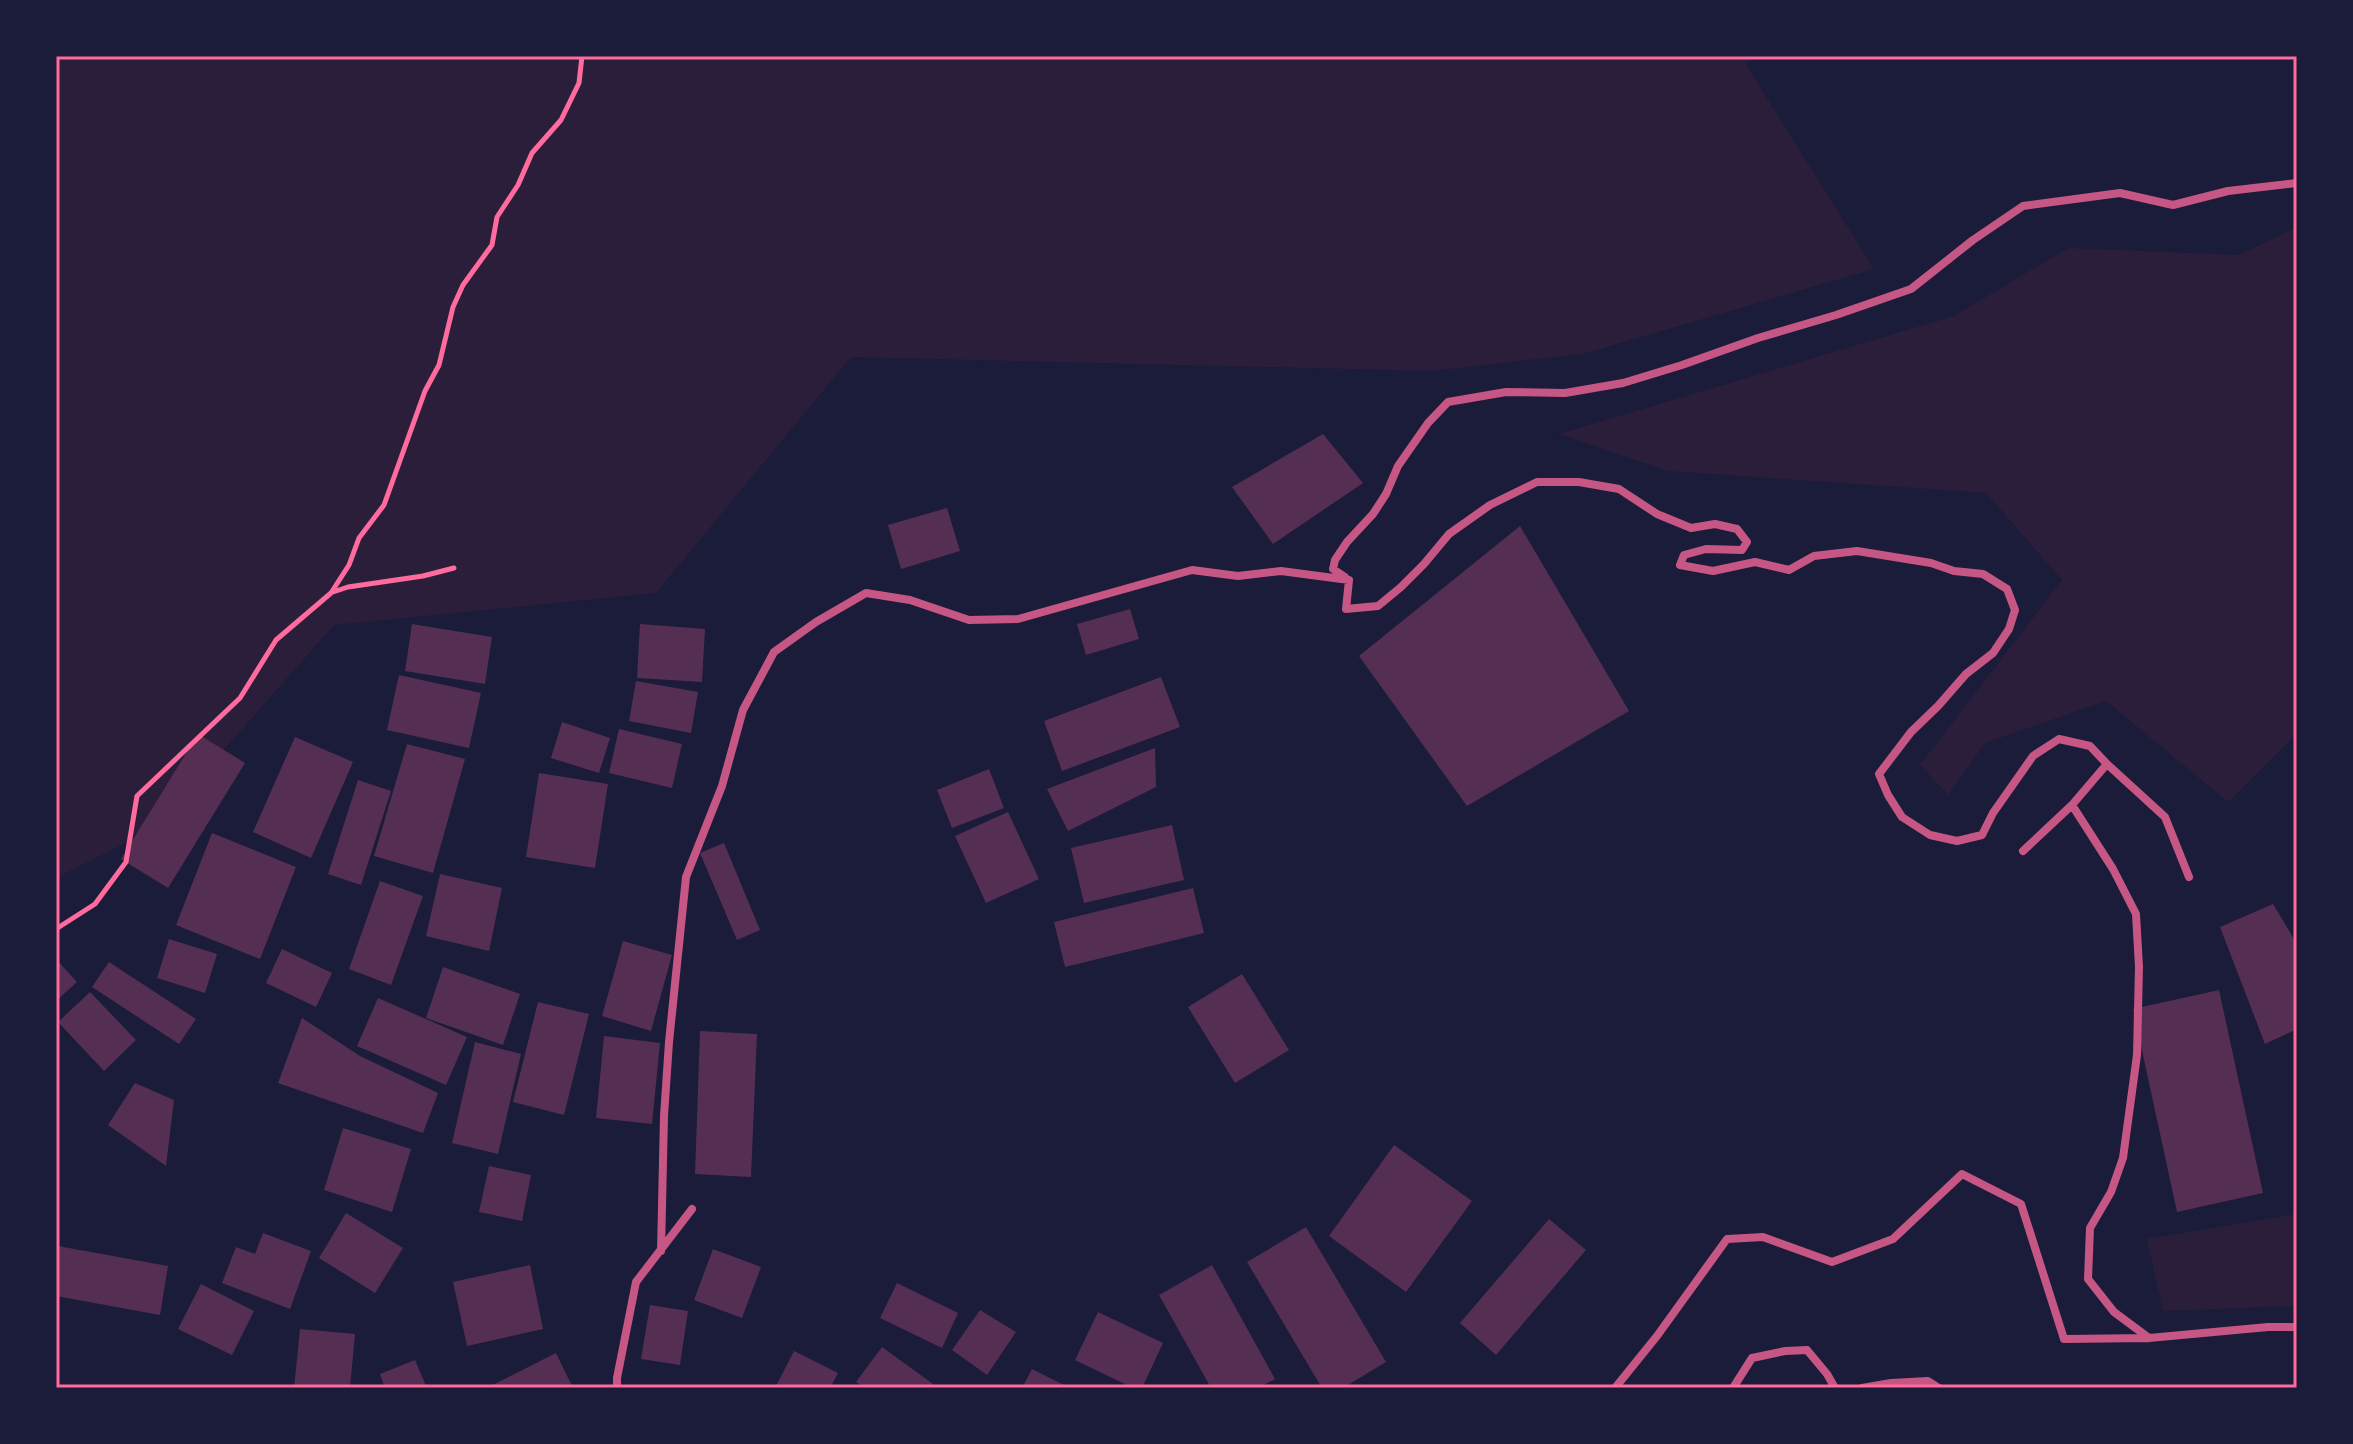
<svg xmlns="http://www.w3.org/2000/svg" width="2353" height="1444" viewBox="0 0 2353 1444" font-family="'Space Grotesk',sans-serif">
  <rect width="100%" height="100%" fill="#1b1b3a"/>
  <path fill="#2a1e3b" d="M56,56H1759L1745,63L1874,269L1583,354L1431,371L851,357L656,593L334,625L154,829L56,878Z
    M2297,227V734L2228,802L2106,701L1985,743L1948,795L1920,765L2062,580L1986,493L1668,471L1559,434L1954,316L2068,248L2239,255Z
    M2297,1214V1306L2163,1311L2147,1239Z"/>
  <path fill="#542f53" d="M1323,434L1363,483L1273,544L1232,487Z
    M947,508L960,551L901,569L888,525Z
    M1520,526L1629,711L1467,806L1359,656Z
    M1130,609L1139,639L1086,655L1077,624Z
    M412,624L492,637L485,684L405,671Z
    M640,624L705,629L702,682L637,678Z
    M399,675L481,693L469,748L387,730Z
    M1161,677L1180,727L1062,771L1044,721Z
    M636,681L698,692L691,733L629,721Z
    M562,722L610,738L599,773L551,758Z
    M619,729L682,744L672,788L609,773Z
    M198,734L245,763L168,888L121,859Z
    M295,737L353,762L311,858L253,832Z
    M407,744L465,759L433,873L374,856Z
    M1155,748L1156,787L1068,831L1047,789Z
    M989,769L1004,808L952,828L937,790Z
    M539,773L608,784L595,868L526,857Z
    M358,780L391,791L361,885L328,874Z
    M1008,812L1039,879L986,903L955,836Z
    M1172,825L1184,880L1084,903L1071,848Z
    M212,833L296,867L260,959L176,925Z
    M724,843L760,930L737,940L700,853Z
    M440,874L502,888L489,951L426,936Z
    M380,881L423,896L391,985L349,969Z
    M1193,888L1204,933L1065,967L1054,922Z
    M2273,904L2297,944V1029L2265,1044L2220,927Z
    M169,939L217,954L205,993L157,978Z
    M623,941L672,955L651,1031L602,1016Z
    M282,949L332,973L316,1007L266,983Z
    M56,959L77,982L56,1001Z
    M109,962L196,1019L179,1044L92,987Z
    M443,967L520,994L503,1045L426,1018Z
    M1242,974L1289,1050L1235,1083L1188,1007Z
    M2219,990L2263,1193L2177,1212L2133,1009Z
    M90,992L136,1040L104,1071L58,1022Z
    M378,998L467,1037L446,1085L357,1046Z
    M538,1002L589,1014L564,1115L513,1102Z
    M302,1018L360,1056L438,1093L423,1133L278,1083Z
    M700,1031L757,1034L751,1177L695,1174Z
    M604,1036L660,1043L652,1124L596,1118Z
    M475,1042L521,1054L498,1154L452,1143Z
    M135,1083L174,1100L166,1166L108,1125Z
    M343,1128L411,1149L392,1212L324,1190Z
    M1394,1145L1472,1201L1406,1292L1329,1236Z
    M489,1166L531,1175L522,1221L479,1212Z
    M346,1213L403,1248L375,1293L319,1258Z
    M1549,1219L1586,1250L1496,1355L1460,1323Z
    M1306,1227L1386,1362L1343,1388H1322L1247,1262Z
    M263,1233L311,1251L290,1309L222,1283L236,1247L255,1254Z
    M58,1246L168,1266L160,1315L56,1296V1260Z
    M713,1249L761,1267L742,1318L694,1300Z
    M530,1265L543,1329L467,1346L453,1282Z
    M1212,1265L1275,1379L1258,1388H1211L1159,1295Z
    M897,1283L958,1313L942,1348L880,1318Z
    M201,1284L254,1311L232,1355L178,1329Z
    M650,1305L688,1311L680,1365L641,1359Z
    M980,1310L1016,1332L987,1375L952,1350Z
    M1098,1312L1163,1343L1142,1388H1133L1075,1360Z
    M300,1329L355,1334L350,1388H294Z
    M882,1347L933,1384L930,1388H865L856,1382Z
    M794,1351L838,1373L830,1388H775Z
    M556,1353L573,1388H487Z
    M415,1360L427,1388H385L380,1374Z
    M1032,1369L1070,1388H1022Z"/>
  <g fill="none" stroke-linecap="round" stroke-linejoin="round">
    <path stroke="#ff6b9d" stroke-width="5" d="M333,592L348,587L423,576L454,568
      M56,929L95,904L126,862L137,796L240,698L276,640L331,593L349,565L359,538L384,505L425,391L439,365L453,307L463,285L492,245L497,217L518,185L532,153L561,120L579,83L582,56"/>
    <path stroke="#c65784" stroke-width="8" d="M1345,577L1333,569L1335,560L1347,542L1373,514L1386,494L1398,466L1428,423L1448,402L1506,392L1565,393L1623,383L1682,365L1758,338L1836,315L1911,289L1973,240L2023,206L2120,193L2173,205L2228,191L2297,183
      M2107,764L2165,817L2189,877
      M2023,851L2072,805
      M661,1251L664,1116L669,1042L686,877L722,786L743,710L774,652L816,622L866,593L910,600L969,620L1018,619L1192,570L1238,576L1281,571L1349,580L1346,609L1378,606L1401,587L1424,564L1449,534L1490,505L1537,482H1579L1619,489L1657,514L1691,528L1715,524L1737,529L1747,542L1742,550L1706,549L1684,555L1680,565L1713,571L1755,562L1789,570L1814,556L1857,551L1931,563L1954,571L1983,574L2007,589L2015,610L2009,629L1993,653L1966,674L1938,706L1911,732L1879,774L1888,795L1902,817L1930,835L1957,841L1982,835L1993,813L2033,756L2059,739L2090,746L2107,764L2072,805L2113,869L2136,914L2139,967L2137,1055L2123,1158L2111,1192L2090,1228L2088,1279L2114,1312L2149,1338
      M617,1388V1378L636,1282L692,1209
      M1615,1388L1657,1336L1727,1239L1763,1237L1832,1262L1893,1239L1962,1174L2021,1204L2064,1339L2149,1338L2268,1327H2297
      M1733,1388L1752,1358L1785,1351L1807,1350L1827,1374L1835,1388
      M1862,1388L1891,1383L1928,1381L1939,1388"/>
  </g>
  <rect width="2353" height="1444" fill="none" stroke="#1b1b3a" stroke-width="116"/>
  <rect x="58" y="58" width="2237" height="1328" fill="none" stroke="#ff6b9d" stroke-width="3"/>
</svg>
